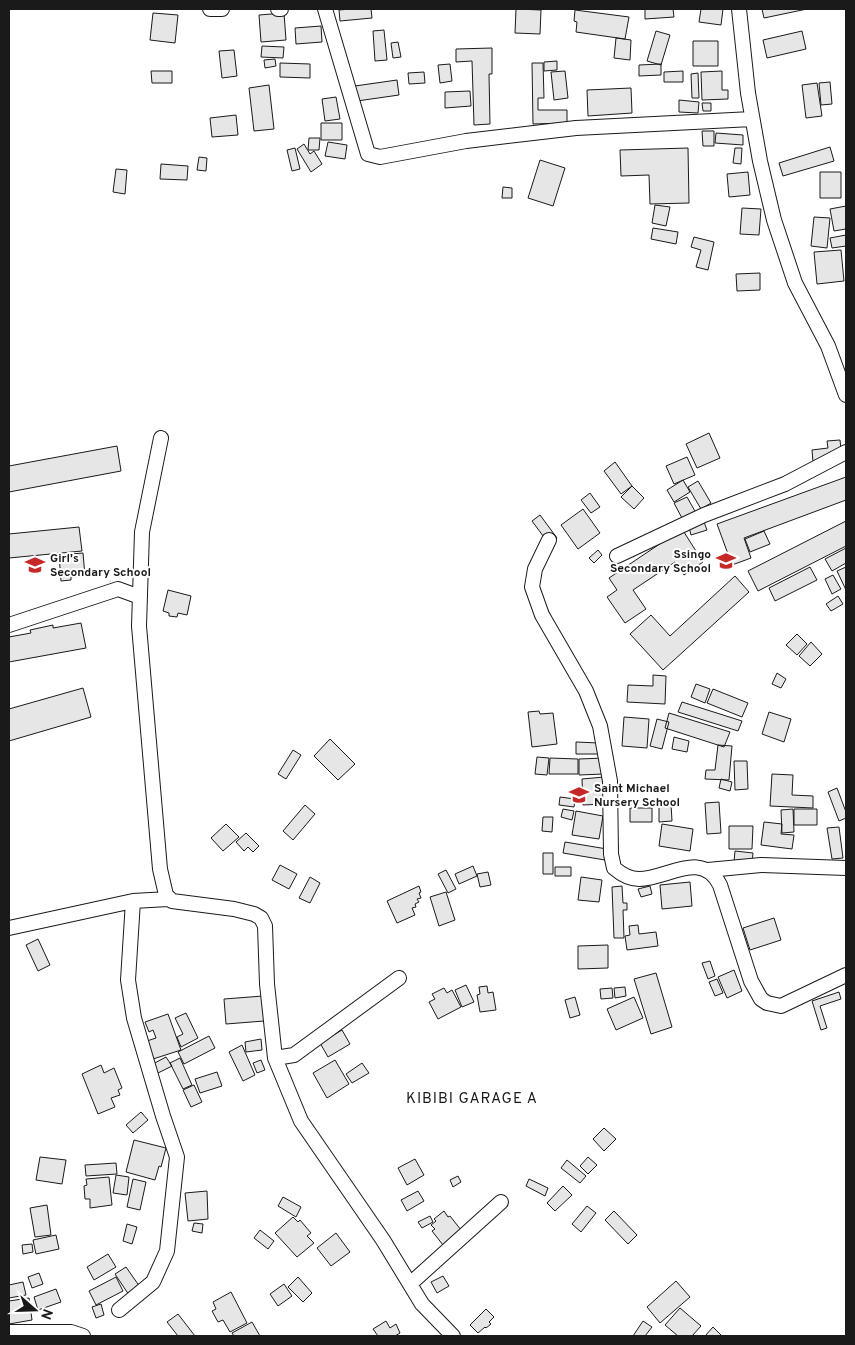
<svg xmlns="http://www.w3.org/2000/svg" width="855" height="1345" viewBox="0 0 855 1345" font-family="Overpass,sans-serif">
  <rect width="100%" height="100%" fill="#fff"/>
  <path fill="#e6e6e6" stroke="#1a1a1a" d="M351,9H371L372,18L340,21L339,10Z
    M516,9L541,10L540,34L515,33Z
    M645,9H673L674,17L645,19Z
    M701,9H723L721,25L699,22Z
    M762,9H807L764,18Z
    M575,10L629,17L625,39L576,32L577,22L574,21Z
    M153,13L178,15L175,43L150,40Z
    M284,13L286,40L261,42L259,15Z
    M321,26L322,42L296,44L295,28Z
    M384,30L387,60L375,61L373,31Z
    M656,31L670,35L661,65L647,61Z
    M802,31L806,49L767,58L763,40Z
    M616,38L631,40L630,60L614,58Z
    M693,41H718V66H693Z
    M398,42L401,57L393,58L391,43Z
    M262,46L284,47L283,58L261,57Z
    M492,48V74H489L490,124L474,125L472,61L456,62V49Z
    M234,50L237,76L222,78L219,51Z
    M275,59L276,66L265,68L264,60Z
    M557,61V70L544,71V62Z
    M280,63L310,64V78L280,77Z
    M532,63H543L544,98H538V110H567V123L533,124Z
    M450,64L452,81L440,83L438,65Z
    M661,64V75L639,76V65Z
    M151,71H172V83H152Z
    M565,71L568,98L554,100L551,72Z
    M683,71V82H664V72Z
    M722,71V90H728V99L702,100L701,72Z
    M424,72L425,83L409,84L408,73Z
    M698,73L699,98H692L691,74Z
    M397,80L399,95L357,101L355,86Z
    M830,82L832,104L821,105L819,83Z
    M817,83L822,116L806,118L802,85Z
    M269,85L274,129L254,131L249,88Z
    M631,88L632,113L588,116L587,90Z
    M470,91L471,106L445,108V92Z
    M336,97L340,119L325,121L322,99Z
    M679,100L699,102L698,113L679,112Z
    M702,103H711V111H703Z
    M236,115L238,135L212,137L210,118Z
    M321,123H342V140H321Z
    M702,131H714V146H703Z
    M716,133L743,135V145L715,143Z
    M309,138H320L319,150H308Z
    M328,142L347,145L345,159L325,156Z
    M304,144L310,154L314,151L322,164L311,172L297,149Z
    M830,147L834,161L783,176L779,163Z
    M295,148L300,169L292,171L287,150Z
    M688,148L689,203L650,204L649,175L621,176L620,150Z
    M735,148H742L741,164L733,163Z
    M199,157L207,158L206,171L197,170Z
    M540,160L565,168L553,206L528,198Z
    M161,164L188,166L187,180L160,179Z
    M116,169L127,170L125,194L113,192Z
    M748,172L750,195L729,197L727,174Z
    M820,172H841V198H820Z
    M503,187L512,188V198H502Z
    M655,205L670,207L666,226L652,223Z
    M846,206V229L834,231L830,209Z
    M742,208L761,209L759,235L740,234Z
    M814,217L830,218L827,248L811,246Z
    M653,228L678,232L676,244L651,239Z
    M846,235V246L832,248L830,238Z
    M694,237L714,242L708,270L696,267L701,250L691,247Z
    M841,250L844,281L817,284L814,252Z
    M760,273V290L737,291L736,274Z
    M709,433L720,458L697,468L686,444Z
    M840,440L842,459L813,462L812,450L828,448L827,441Z
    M117,446L121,471L9,492V466Z
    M687,457L695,475L674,484L666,466Z
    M615,462L632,486L621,494L604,471Z
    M846,477V500L744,538L751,558L732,565L717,524Z
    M683,480L690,492L674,502L667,490Z
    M698,481L711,503L701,509L688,487Z
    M632,486L644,498L634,509L621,497Z
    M590,493L600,507L591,513L581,500Z
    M687,497L696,513L683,520L674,503Z
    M583,509L600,533L578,549L561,525Z
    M540,515L557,538L549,544L532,521Z
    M846,521V546L758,591L748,571Z
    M704,522L707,530L691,535L689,527Z
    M79,527L82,551L9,558V534Z
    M682,529L703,562L684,575L675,562L633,590L646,609L625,623L607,597L617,590L609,578Z
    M764,531L770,544L750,552L745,539Z
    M846,548V563L832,571L825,559Z
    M598,550L602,555L594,563L589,558Z
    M83,553L85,576L71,577V580L61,581L59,555Z
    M810,567L817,580L775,601L769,588Z
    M846,567V590L837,571Z
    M833,575L841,589L832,594L825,579Z
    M735,576L749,592L663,670L630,634L651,615L670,636Z
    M168,590L191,596L187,615L178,613L177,617L169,616V613L163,611Z
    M838,596L843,604L831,611L826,604Z
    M81,623L86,648L9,662V637L31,633L30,630L53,625V628Z
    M797,634L807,644L797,655L786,645Z
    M811,642L822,654L810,666L799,656Z
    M777,673L786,679L781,688L772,684Z
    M653,675L666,676L665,704L627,702L628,685L653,686Z
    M696,684L710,689L705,703L691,697Z
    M83,688L91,717L9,741V709Z
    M713,689L748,703L742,717L707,703Z
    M682,702L742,721L738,731L678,712Z
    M539,711L540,714L553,713L557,744L532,747L528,712Z
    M769,712L791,719L784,742L762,734Z
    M669,713L730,732L724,747L665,728Z
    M624,717L649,719L647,748L622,746Z
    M657,719L669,722L662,749L650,746Z
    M674,737L689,741L687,752L672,749Z
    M330,739L355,764L338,780L314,756Z
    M576,742L599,743L598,754H576Z
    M718,745L732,746L729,780L705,779L706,770H715Z
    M293,750L301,755L286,779L278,774Z
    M537,757L549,758L547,775L535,774Z
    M550,758L578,759V774H549Z
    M604,758V774L579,775V759Z
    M734,761H747L748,789L735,790Z
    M772,774L793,775L792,795L813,796V808L770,806Z
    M604,777L605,804L583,805L582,779Z
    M721,779L732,782L730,791L719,788Z
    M837,788L846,812V818L839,821L828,792Z
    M560,797L575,799L574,807L559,805Z
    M719,802L721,833L707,834L705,803Z
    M659,804H671L672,821L659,822Z
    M305,805L315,814L293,840L283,831Z
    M630,808H652V822H630Z
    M563,809L574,811L572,820L561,817Z
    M793,809L794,832L782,833L781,810Z
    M794,809H817V825H794Z
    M576,811L603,816L599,839L572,835Z
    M543,817H553L552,832L542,831Z
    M764,822L782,824L781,834L794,835L792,849L761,845Z
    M226,824L239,837L223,851L211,838Z
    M662,824L693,829L690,851L659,846Z
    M729,826H753L752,849H729Z
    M839,827L843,858L832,859L827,828Z
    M246,833L259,846L253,852L248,847L244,851L236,842Z
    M565,842L607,849L605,860L563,853Z
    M735,851L753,853L752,863L734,862Z
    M543,853H553V874H543Z
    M280,865L297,874L289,889L272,880Z
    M473,866L477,876L459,884L455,874Z
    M555,867H571V876H555Z
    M446,870L456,889L448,893L438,874Z
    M488,872L491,885L480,887L477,874Z
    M310,877L320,883L310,903L299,898Z
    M581,877L602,880L599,902L578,900Z
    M690,882L692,906L662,909L660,885Z
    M419,886L421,892L419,893L421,898L417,899L419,902L415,904L416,907L412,908L415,915L397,923L387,901Z
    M622,886L623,903H627V910H623L624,938H614L612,887Z
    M650,886L652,894L641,897L638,889Z
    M446,892L455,920L439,926L430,897Z
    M774,918L781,940L750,950L743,928Z
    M638,925L639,934L656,932L658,946L627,950L625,936L630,935L629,926Z
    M38,939L50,965L38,971L26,945Z
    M608,945V968L578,969V946Z
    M710,961L715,976L708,979L702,963Z
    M734,970L742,991L727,998L718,977Z
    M656,973L672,1027L651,1034L634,979Z
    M717,979L723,993L715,996L709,982Z
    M466,985L474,1002L462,1007L455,990Z
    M487,986L488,993L493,992L496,1010L480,1012L477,995L480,994L479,987Z
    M625,987L626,996L615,998L614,988Z
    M444,988L447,993L452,990L461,1007L438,1019L429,1002L435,999L432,994Z
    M612,988L613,998L601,999L600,989Z
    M839,992L841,999L820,1006L827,1028L821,1030L812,1001Z
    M263,996L264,1021L226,1024L224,999Z
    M575,997L580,1015L570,1018L565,1000Z
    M634,997L643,1018L616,1030L607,1009Z
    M186,1013L198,1038L181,1047L177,1037L183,1034L175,1018Z
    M168,1014L181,1050L153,1059L147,1041L156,1038L153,1030L149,1032L145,1022Z
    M342,1030L350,1044L328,1057L320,1043Z
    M209,1036L215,1048L184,1064L178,1052Z
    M261,1039L262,1050L246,1052L245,1042Z
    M242,1045L255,1075L243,1081L229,1052Z
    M166,1057L172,1066L156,1074L151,1065Z
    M180,1058L192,1085L183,1089L170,1063Z
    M261,1060L265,1070L257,1073L253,1063Z
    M335,1060L349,1084L327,1098L313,1073Z
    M362,1063L369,1073L352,1083L346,1074Z
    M101,1065L104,1073L114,1068L122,1088L118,1090L120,1095L111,1098L115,1107L98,1114L82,1074Z
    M217,1072L222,1086L200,1093L195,1079Z
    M194,1085L202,1102L191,1107L183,1090Z
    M141,1112L148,1120L133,1133L126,1125Z
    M604,1128L616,1139L604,1151L593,1139Z
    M134,1140L166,1148L161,1167L159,1166L155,1180L126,1172Z
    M40,1157L66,1160L62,1184L36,1180Z
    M588,1157L597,1165L588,1174L580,1166Z
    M415,1159L424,1175L407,1185L398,1168Z
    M567,1160L586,1176L580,1183L561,1168Z
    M116,1163L117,1174L86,1176L85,1165Z
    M116,1175L129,1177L127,1195L113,1193Z
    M458,1176L461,1182L453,1187L450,1180Z
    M109,1177L112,1205L90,1208V1199H85L84,1186L87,1185L86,1179Z
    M133,1179L146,1182L140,1210L127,1207Z
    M529,1179L548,1188L545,1196L526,1186Z
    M563,1186L572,1195L555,1211L547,1203Z
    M207,1191L208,1219L188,1221L185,1193Z
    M418,1191L424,1201L407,1211L401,1200Z
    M283,1197L301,1207L296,1217L278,1206Z
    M47,1205L51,1235L35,1237L30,1208Z
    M587,1206L596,1213L581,1232L572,1224Z
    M444,1211L448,1217L450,1216L465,1235L450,1248L446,1242L443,1245L432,1231L435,1229L431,1225L436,1221L434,1219Z
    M614,1211L637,1235L628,1244L605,1220Z
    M430,1216L433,1222L422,1228L418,1222Z
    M293,1217L298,1222L300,1220L311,1233L307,1236L314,1243L297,1257L275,1233Z
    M194,1223L203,1224L202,1233L192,1231Z
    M127,1224L137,1227L132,1244L123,1241Z
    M260,1230L274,1241L268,1249L254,1238Z
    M336,1233L350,1252L331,1266L317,1248Z
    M56,1235L59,1249L36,1254L33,1240Z
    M32,1244L33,1252L23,1254L22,1245Z
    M108,1254L116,1267L94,1280L87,1267Z
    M126,1267L140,1287L129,1295L115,1274Z
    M39,1273L43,1284L32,1288L28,1277Z
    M443,1276L449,1286L437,1293L431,1282Z
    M116,1277L123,1291L96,1305L89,1291Z
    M298,1277L312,1293L303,1302L288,1287Z
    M676,1281L690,1297L660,1323L647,1307Z
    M23,1282L26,1295L9,1298V1285Z
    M284,1284L292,1296L278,1306L270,1294Z
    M56,1289L61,1302L38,1310L34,1297Z
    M231,1292L247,1323L230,1332L223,1320L218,1322L212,1311L216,1309L213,1302Z
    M29,1298L32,1320L9,1324V1301Z
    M101,1304L104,1315L96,1318L92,1307Z
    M680,1308L701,1326L692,1336H678L665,1325Z
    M486,1309L494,1317L489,1322L491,1324L486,1328L485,1327L478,1333L470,1325Z
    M178,1314L195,1336H178L167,1322Z
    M386,1321L390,1328L396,1324L400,1333L395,1336H378L373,1329Z
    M643,1321L652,1327L645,1336H633Z
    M252,1322L260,1336H234L232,1333Z
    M713,1327L722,1336H705Z"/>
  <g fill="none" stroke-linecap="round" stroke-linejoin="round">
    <defs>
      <path id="street" d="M210,9H222
        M278,9H281
        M325,9L368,154L380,157L466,141L576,128L752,119
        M739,9L748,93L760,161L774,220L795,283L828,346L846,395
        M161,438L142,532L139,626L160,869L166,895L172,901L234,909L254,914L261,918L265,926L267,984L275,1058L301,1121L383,1240L422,1304L453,1336
        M549,540L535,569L532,587L542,615L586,691L600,726L610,781L611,854L614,868C621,874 629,879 639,879C667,879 702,849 720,885L751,981L761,999L767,1003L781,1006L846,975
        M617,556L704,515L785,484L846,452
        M9,625L118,589L140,597
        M708,870L761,865L846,868
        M9,928L133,901L168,899
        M275,1058L294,1055L399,978
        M410,1284L501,1202
        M119,1310L153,1282L167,1251L177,1157L163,1116L134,1018L128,980L133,901
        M9,1332H71L83,1336"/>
    </defs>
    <use href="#street" stroke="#1a1a1a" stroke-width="16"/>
    <use href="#street" stroke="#fff" stroke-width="14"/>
  </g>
  <defs>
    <symbol id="school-bare" viewBox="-9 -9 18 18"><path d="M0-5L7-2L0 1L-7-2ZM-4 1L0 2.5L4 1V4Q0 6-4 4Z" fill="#c62828" stroke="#fff" stroke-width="2.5" paint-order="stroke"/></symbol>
  </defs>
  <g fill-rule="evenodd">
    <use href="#school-bare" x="712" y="547" width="28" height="28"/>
    <use href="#school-bare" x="21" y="551" width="28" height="28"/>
    <use href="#school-bare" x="565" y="781" width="28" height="28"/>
  </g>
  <g text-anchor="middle" stroke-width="4" stroke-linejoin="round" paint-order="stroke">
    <g font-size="12" font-weight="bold" fill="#1a1a1a" stroke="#fff" text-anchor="start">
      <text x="711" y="558" text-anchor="end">Ssingo<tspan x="711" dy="14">Secondary School</tspan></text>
      <text x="50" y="562">Girl's<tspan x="50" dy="14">Secondary School</tspan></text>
      <text x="594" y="792">Saint Michael<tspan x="594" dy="14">Nursery School</tspan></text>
    </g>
    <g font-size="15" letter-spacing="1" fill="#1a1a1a" stroke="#fff">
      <text x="472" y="1103">KIBIBI GARAGE A</text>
    </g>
  </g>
  <rect width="855" height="1345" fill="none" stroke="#1a1a1a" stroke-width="20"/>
  <g transform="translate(35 1310) rotate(110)" stroke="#ffffff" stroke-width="4" paint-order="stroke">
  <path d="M0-4L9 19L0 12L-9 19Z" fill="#1a1a1a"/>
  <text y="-8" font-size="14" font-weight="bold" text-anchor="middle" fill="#1a1a1a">N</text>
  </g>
</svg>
